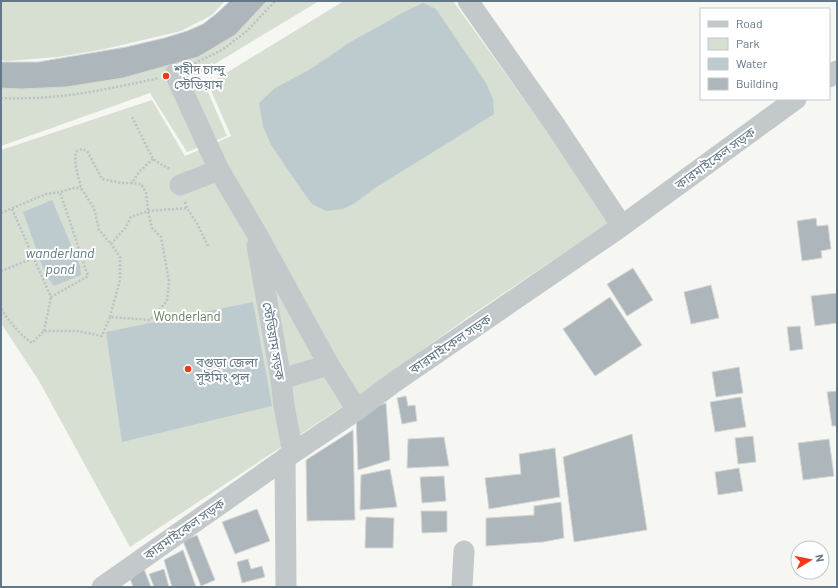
<svg xmlns="http://www.w3.org/2000/svg" width="838" height="588" viewBox="0 0 838 588" font-family="Barlow,'Noto Sans Bengali',sans-serif">
  <rect width="100%" height="100%" fill="#f6f6f2"/>
  <path fill="#d7ded2" d="M1,1H225L212,15L181,31L105,49L58,57L7,61L1,60Z
    M267,1H319L200,73L227,136L187,152L150,93L1,146V88L21,89L66,87L123,78L198,57L235,35Z
    M344,1H453L551,137L610,222L464,320L360,395L130,547L39,381L1,323V150L152,100L185,156L231,136L208,84Z"/>
  <path fill="#bdcbcf" d="M423,3L436,9L486,83L493,99L494,114L467,131L375,188L355,203L343,209L326,211L312,204L301,189L271,145L263,126L259,103L275,88L309,70L352,41L387,22L400,14Z
    M52,200L80,266L81,275L54,286L46,276L23,212Z
    M253,302L272,406L122,442L106,332Z"/>
  <path fill="#adb7bb" stroke="#d7d7d4" d="M230,1H267L235,35L198,57L123,78L66,87L21,89L1,88V62H38L126,47L164,38L187,31L203,24L216,14Z
    M816,218L817,226L828,225L831,249L821,251L822,258L802,261L797,221Z
    M633,268L653,300L627,316L607,284Z
    M711,285L719,318L691,324L684,292Z
    M837,293V323L815,326L811,296Z
    M610,297L642,345L595,376L563,329Z
    M800,326L803,349L790,351L787,327Z
    M739,367L743,393L716,397L712,372Z
    M837,391V426H832L827,392Z
    M406,396L408,406L415,405L417,421L402,424L397,398Z
    M741,397L746,427L715,432L710,402Z
    M386,403L390,460L358,470L356,414Z
    M353,430L355,520L307,521L306,460Z
    M632,434L647,530L574,542L563,457Z
    M753,436L756,462L738,464L735,438Z
    M444,437L449,466L407,468L408,439Z
    M829,439L834,476L803,480L798,443Z
    M555,448L560,497L489,509L485,478L521,474L519,454Z
    M739,468L743,491L718,495L715,472Z
    M390,469L397,507L360,510L361,475Z
    M444,476L446,501L422,503L420,477Z
    M561,502L564,538L543,542L486,546V518L534,515V506Z
    M257,509L270,541L235,554L222,522Z
    M421,511H447V532L422,533Z
    M366,517L394,518L393,548H365Z
    M197,535L215,580L201,586L183,541Z
    M183,550L196,587H172L164,560Z
    M248,559L251,569L262,566L265,577L242,583L237,562Z
    M144,569L151,587H133L129,575Z
    M164,569L169,587H154L149,574Z"/>
  <g fill="none" stroke-linecap="round" stroke-linejoin="round">
    <path stroke="#bec1c3" stroke-width="2.5" stroke-dasharray="2 2" stroke-linecap="butt" d="M191,65L222,50L247,31L275,1
      M1,98C12,99 23,98 35,98C77,96 118,87 159,78
      M132,117L153,159L162,165L170,169
      M153,159L139,172L132,183H121L102,179L87,151L82,149L77,151L75,156L76,167L81,188L94,208L99,230L111,244L126,227L131,217L148,211L187,208
      M185,202L187,208L198,225L208,246
      M12,209L51,297L88,276L60,192
      M1,213L46,194L60,192L74,188H81
      M1,271L34,258
      M1,309C11,323 18,333 32,343L44,331H77L102,336L110,317L150,320L167,301L169,281L161,237L152,228L148,211L146,192L141,184L132,183
      M110,317L120,280V257L111,244
      M44,331L51,297"/>
    <path stroke="#c3c8cb" stroke-width="21" d="M468,1L555,125L622,226
      M175,74L219,170L254,229L329,365L357,410
      M829,77L837,71
      M180,185L219,170
      M257,246L281,379L284,406L293,453
      M281,379L329,365
      M285,458L286,587
      M102,587L293,453L357,410L393,383L619,228L796,99
      M462,587L464,551"/>
  </g>
  <g fill="#f33815" stroke="#fff" stroke-width="1.5">
    <circle cx="166" cy="76" r="4"/>
    <circle cx="188" cy="369" r="4"/>
  </g>
  <g text-anchor="middle" stroke-width="4" stroke-linejoin="round" paint-order="stroke">
    <g font-size="13" fill="#627886" stroke="#fff" text-anchor="start">
      <text x="174" y="74">শহীদ চান্দু<tspan x="174" dy="15">স্টেডিয়াম</tspan></text>
      <text x="196" y="367">বগুড়া জেলা<tspan x="196" dy="15">সুইমিং পুল</tspan></text>
    </g>
    <g font-size="13" fill="#627886" stroke="#fff">
      <text transform="translate(715 158) rotate(-36)" y="5">কারমাইকেল সড়ক</text>
      <text transform="translate(274 341) rotate(80)" y="5">স্টেডিয়াম সড়ক</text>
      <text transform="translate(450 344) rotate(-34)" y="5">কারমাইকেল সড়ক</text>
      <text transform="translate(184 529) rotate(-35)" y="5">কারমাইকেল সড়ক</text>
    </g>
    <g font-size="13" fill="#697c61" stroke="#fff">
      <text x="187" y="321">Wonderland</text>
    </g>
    <g font-size="14" font-style="italic" fill="#5e7b83" stroke="#fff">
      <text x="60" y="258">wanderland<tspan x="60" dy="16">pond</tspan></text>
    </g>
  </g>
  <rect width="838" height="588" fill="none" stroke="#627886" stroke-width="4"/>
  <rect x="700" y="8" width="130" height="92" fill="#ffffff" stroke="#c0c9cf"/>
  <rect x="708" y="21" width="20" height="6" fill="#c3c8cb" stroke="#c0c9cf"/>
  <text x="736" y="28" font-size="12" fill="#627886">Road</text>
  <rect x="708" y="38" width="20" height="12" fill="#d7ded2" stroke="#c0c9cf"/>
  <text x="736" y="48" font-size="12" fill="#627886">Park</text>
  <rect x="708" y="58" width="20" height="12" fill="#bdcbcf" stroke="#c0c9cf"/>
  <text x="736" y="68" font-size="12" fill="#627886">Water</text>
  <rect x="708" y="78" width="20" height="12" fill="#adb7bb" stroke="#c0c9cf"/>
  <text x="736" y="88" font-size="12" fill="#627886">Building</text>
  <g transform="translate(810 560) rotate(80)"><circle r="19" fill="#ffffff" stroke="#c0c9cf"/>
  <path d="M0-3L7 15L0 10L-7 15Z" fill="#f33815"/>
  <text y="-6" font-size="11" font-weight="bold" text-anchor="middle" fill="#627886">N</text>
  </g>
</svg>
